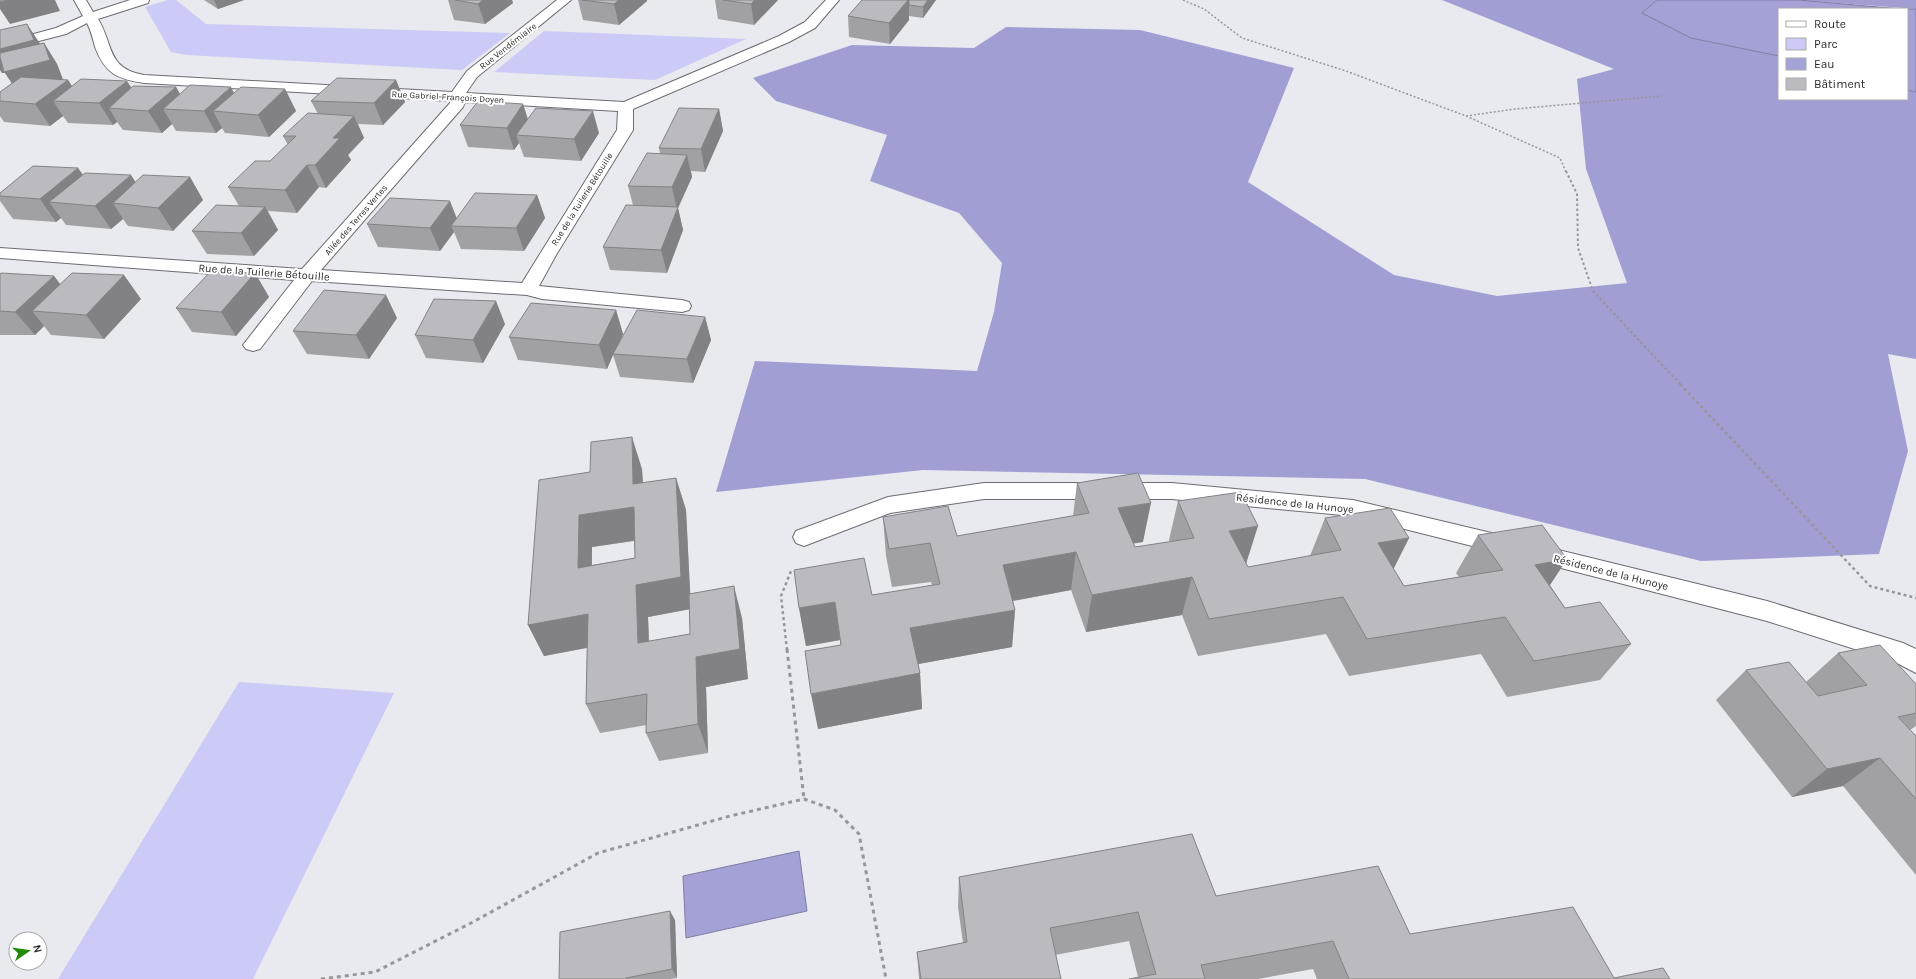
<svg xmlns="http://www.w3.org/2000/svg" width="1916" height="979" viewBox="0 0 1916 979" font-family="Karla,sans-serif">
  <rect width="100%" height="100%" fill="#e9e9f0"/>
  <path fill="#cccaf6" d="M168,0H176L206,24L510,33L462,70L187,55L171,52L145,7Z
    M544,31L746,39L655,80L494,72Z
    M239,682L394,693L253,979H58Z"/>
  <path fill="#a19ed3" d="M1442,0H1657L1643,12L1691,38L1779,56V99H1907V90L1916,92V359L1888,354L1908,451L1879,554L1701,561L1365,479L923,470L716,492L755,361L977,371L994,312L1002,263L959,213L870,181L887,135L776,101L753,78L852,45L974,48L1006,27L1140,30L1294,68L1248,182L1394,275L1497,296L1627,283L1586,169L1577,79L1614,69Z
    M1798,0H1916V9Z"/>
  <path fill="#a4a1d6" stroke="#7f7da3" d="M1657,0H1798L1901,9H1779V56L1691,38L1642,13Z
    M1907,9H1916V92L1907,90Z
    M799,851L807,911L686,938L683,876Z"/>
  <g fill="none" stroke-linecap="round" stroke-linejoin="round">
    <defs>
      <path id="minor" d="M74,0H86L93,12L130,0H149L148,3L98,19C114,45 106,68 144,75L452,92L467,71L557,0H571L477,77L466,93L624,102L779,36L805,22L826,0H839L815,28L789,42L633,109V130L556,255L539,286L682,300L689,302L691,306L689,310L682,312L542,299L527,295L312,281L260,349L253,351L246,349L243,345L294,280L0,258V248L302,269L450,103V101L144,83C118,79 105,74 95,47C93,39 91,31 87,23L66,34L0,51V43L56,28L83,16ZM465,102L618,111L617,130L522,283L321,270L463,107Z
        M984,483H1172L1353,500L1504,536L1512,539L1516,545L1512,551L1504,554L1353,516L1172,499H984L890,513L804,546L796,543L793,537L796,531L888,497Z
        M1538,545L1767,601L1903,643L1916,649V673L1895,662L1767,621L1530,560L1526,554L1530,548Z"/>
    </defs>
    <use href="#minor" stroke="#6c6c72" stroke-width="2"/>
    <path stroke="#96969b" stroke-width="1.5" stroke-dasharray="2 2" stroke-linecap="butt" d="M1183,0L1204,9L1242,38L1346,71L1466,116L1560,158L1566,172
      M1466,116L1515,109L1662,96"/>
    <path stroke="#96969b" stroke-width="2" stroke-dasharray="2.5 2.5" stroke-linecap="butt" d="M1566,171L1577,194L1578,248L1593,291L1681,385"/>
    <path stroke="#96969b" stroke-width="2.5" stroke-dasharray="3 3" stroke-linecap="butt" d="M1680,384L1870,586L1916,598
      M787,650L781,596L791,571"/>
    <path stroke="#96969b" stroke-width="3" stroke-dasharray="4 4" stroke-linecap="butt" d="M787,649L804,799
      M321,979L375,972L473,922L598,853L730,816L804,799L835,810L859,834L886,979"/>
    <use href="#minor" fill="#fff" fill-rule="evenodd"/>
  </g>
  <path fill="#a0a0a5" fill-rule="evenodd" d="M204,0H244L218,9Z
    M448,0H512L513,3L485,24L454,20Z
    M578,0H647V1L619,25L583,20Z
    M715,0H778L754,25L718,19Z
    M862,0H936L923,18L909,16V20L890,44L849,37L848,16Z
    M44,43L57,64L63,80H68L72,86L127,81L131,87H176L180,94L234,93L285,89L296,111L269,137L225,133L222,128L216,133L176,131L172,124L162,133L123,130L117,122L113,125L68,123L63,116L50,126L4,122L0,116V92L12,83L5,73H2L40,44Z
    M396,80L405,102L383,125L358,124L364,138L348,155L351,160L326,188L319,187L297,213L268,211L278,230L254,256L207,254L192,231L239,206L228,187L270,161L288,145L283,136L318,114L311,101Z
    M523,104L528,119L599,133L581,161L524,157L519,143L514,150L468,147L460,125Z
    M719,109L723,131L705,172L691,171L692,177L678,208L683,230L667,273L610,270L603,247L633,205L628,186L660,153L659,148Z
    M78,168L83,175L136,182L190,177L203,200L173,231L128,226L123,219L111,229L66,225L61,218L56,222L13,219L0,201V193Z
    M537,195L545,218L524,251L461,249L454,232L440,251L378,247L367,224L457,218Z
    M255,273L269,297L236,336L192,332L176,308Z
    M0,274L54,276L60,284L141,299L104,339L51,335L44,326L35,335H0Z
    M616,310L623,334L621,339L705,317L711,340L693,383L620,377L613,355L607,369L518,360L509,337Z
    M397,318L369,359L307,354L293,331Z
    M505,324L483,363L426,358L415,335Z
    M642,469L643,483L676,478L686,510L690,594L742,618L748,679L706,687L708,753L659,761L646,733L647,725L600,733L586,704L587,648L544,656L528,625ZM634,541L635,558L592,565V547ZM689,609L690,634L649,641L648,617Z
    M1077,483L1143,542L1133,543L1135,547L1170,542L1169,540L1178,501L1246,563L1248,567L1310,556L1325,518L1409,538L1393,569L1404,586L1459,577L1456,573L1478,535L1567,559L1550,585L1565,608L1631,644L1600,680L1507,697L1481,654L1349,676L1326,634L1198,656L1182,615L1086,632L1071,590L1013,601L1015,610L1012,647L918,664L920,673L922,709L818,729L841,645L840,640L806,646L799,608L932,585L931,582L892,587L886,556L883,517L957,536L1073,516Z
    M1838,653L1916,684V726L1910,730L1916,736V875L1843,786L1792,797L1716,700L1746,670L1806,682Z
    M959,877L1216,896L1410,934L1614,978L1670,979H1317L1313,969L1258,979H1129L1138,977L1129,941L1055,955L1061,979H919L917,952L963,943L958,907Z
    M675,920L677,978L670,979H559Z"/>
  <path fill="#828286" d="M8,0H55L60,11L10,24L0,9V2Z
    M214,0H244L218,9Z
    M483,0H512L513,3L485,24L478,4Z
    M619,0H647V1L619,25L614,4Z
    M755,0H778L754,25L751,4Z
    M908,0H909V20L890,44L889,23Z
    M928,0H936L923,18V7Z
    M27,24L41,45L44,43L57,64L64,82L19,94L5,73H2L0,70V49Z
    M68,80L82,102L53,101L63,116L50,126L35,104Z
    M396,80L405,102L383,125L374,103Z
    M127,81L140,103L109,108L117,122L113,125L99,103Z
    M176,87L188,109H163L172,124L162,133L148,111Z
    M231,87L242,109L213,111L222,128L216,133L204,111Z
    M285,89L296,111L269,137L258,115Z
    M523,104L530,127L516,135L519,143L514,150L507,128Z
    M719,109L723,131L705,172L701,149Z
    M593,111L599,133L581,161L574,139Z
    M354,116L364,138L348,155L351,160L326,188L315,165L333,138Z
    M687,155L692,177L678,208L683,230L667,273L661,250L677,210L672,187Z
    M307,165L319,187L297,213L285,190Z
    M78,168L93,190L49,202L61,218L56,222L40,199Z
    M131,175L146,198L113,203L123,219L111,229L95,206Z
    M190,177L203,200L173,231L158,208Z
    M537,195L545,218L524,251L516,228Z
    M450,201L459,224L451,226L454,232L440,251L430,228Z
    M265,207L278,230L254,256L241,233Z
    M255,273L269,297L236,336L221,312Z
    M124,275L141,299L104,339L86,315Z
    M54,276L72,300L32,311L44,326L35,335L15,312Z
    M386,295L397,318L369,359L356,335Z
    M496,301L505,324L483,363L473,340Z
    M616,310L623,334L614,354H613V355L607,369L599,345Z
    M705,317L711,340L693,383L687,359Z
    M632,437L642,469L644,516L633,484Z
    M676,478L686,510L691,609L648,617L650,673L638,643L636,585Z
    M1151,503L1143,542L1112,547L1118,508Z
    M634,507L645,539L592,547L591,599L578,568L579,515Z
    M1258,526L1246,564L1229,531Z
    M1409,538L1390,576L1378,543Z
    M1076,552L1071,590L1001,603L1003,565Z
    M1567,559L1542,597L1535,565Z
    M1192,577L1182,615L1086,632L1092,595Z
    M734,586L742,618L748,679L706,687L708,753L698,724L696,657Z
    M835,602L840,640L806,646L799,608Z
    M1015,610L1012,647L913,665L910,628Z
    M588,614L601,645L544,656L528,625Z
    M920,673L922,709L818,729L811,694Z
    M1880,758L1843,786L1792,797L1827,769Z
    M670,911L675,920L677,978L672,969Z"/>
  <path fill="#babac0" stroke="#828286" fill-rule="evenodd" d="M0,0H8L0,2Z
    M455,0H483L478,4Z
    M582,0H619L614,4Z
    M723,0H755L751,4Z
    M862,0H908L889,23L848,16Z
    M909,0H928L923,7L909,5Z
    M27,24L34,40L0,49V30Z
    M44,43L50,60L4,72L0,57V53Z
    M21,77L68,80L35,104L0,101V92Z
    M337,78L396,80L374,103L311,101Z
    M81,79L127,81L99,103L53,101Z
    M190,85L231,87L204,111L163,109Z
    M133,86L176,87L148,111L109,108Z
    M241,87L285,89L258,115L213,111Z
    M478,101L523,104L507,128L460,125Z
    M536,108L593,111L574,139L516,135Z
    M679,108L719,109L701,149L659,148Z
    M308,113L354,116L333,138H340L315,165H307L285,190L228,187L255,161H270L296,136H283Z
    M647,153L687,155L672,187L628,186Z
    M33,166L78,168L40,199L0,196V193Z
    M85,173L131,175L95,206L49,202Z
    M143,175L190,177L158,208L113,203Z
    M475,193L537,195L516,228L451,226Z
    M390,198L450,201L430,228L367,224Z
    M216,205L265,207L241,233L192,231Z
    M626,205L678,207L661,250L603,247Z
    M210,272L255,273L221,312L176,308Z
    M1,273L54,276L15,312L0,311V274Z
    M72,273L124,275L86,315L32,311Z
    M324,290L386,295L356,335L293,331Z
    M434,299L496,301L473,340L415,335Z
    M531,303L616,310L599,345L509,337Z
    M637,310L705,317L687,359L613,354Z
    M632,437L633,484L676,478L681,577L636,585L638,643L690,634L689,594L734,586L740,649L696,657L698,724L646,733L647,694L586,704L588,614L528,625L539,480L590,472L591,442ZM634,507L635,558L578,568L579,515Z
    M1138,473L1151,503L1118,508L1135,547L1194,538L1178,501L1241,492L1258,526L1229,531L1248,567L1341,550L1325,518L1390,508L1409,538L1378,543L1404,586L1503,570L1478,535L1542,525L1567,559L1535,565L1565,608L1600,602L1631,644L1534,661L1505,617L1367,639L1343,597L1209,619L1192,577L1092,595L1076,552L1003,565L1015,610L910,628L920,673L811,694L805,651L841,645L835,602L799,608L794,570L864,558L872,595L940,584L930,543L889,549L883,517L948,506L957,536L1089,513L1077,483Z
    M1880,645L1916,684V713L1898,717L1916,736V799L1880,758L1827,769L1746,670L1789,662L1818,696L1867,685L1838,653Z
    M1192,834L1216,896L1378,866L1410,934L1573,907L1614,978L1663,968L1670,979H1349L1333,941L1201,965L1205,979H1129L1156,974L1138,912L1050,928L1061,979H921L917,952L967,942L959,877Z
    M670,911L672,969L626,978V979H559L560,932Z"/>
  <g text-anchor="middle" stroke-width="4" stroke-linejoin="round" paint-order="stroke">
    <g font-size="9" fill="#2a2a2c" stroke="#fff">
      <text transform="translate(508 46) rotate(-38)" y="3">Rue Vendémiaire</text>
      <text transform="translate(448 97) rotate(3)" y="3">Rue Gabriel-François Doyen</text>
      <text transform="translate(582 199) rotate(-58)" y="3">Rue de la Tuilerie Bétouille</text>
      <text transform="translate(356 220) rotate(-49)" y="3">Allée des Terres Vertes</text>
    </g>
    <g font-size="11" fill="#2a2a2c" stroke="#fff">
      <text transform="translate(264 272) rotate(4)" y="4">Rue de la Tuilerie Bétouille</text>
      <text transform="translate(1295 503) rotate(6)" y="4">Résidence de la Hunoye</text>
      <text transform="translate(1611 572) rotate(14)" y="4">Résidence de la Hunoye</text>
    </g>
  </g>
  <rect x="1778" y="8" width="130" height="92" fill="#ffffff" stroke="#aaaaab"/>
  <rect x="1786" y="21" width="20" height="6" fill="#ffffff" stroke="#aaaaab"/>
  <text x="1814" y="28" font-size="12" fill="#2a2a2c">Route</text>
  <rect x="1786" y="38" width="20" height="12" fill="#cccaf6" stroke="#aaaaab"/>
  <text x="1814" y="48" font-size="12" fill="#2a2a2c">Parc</text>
  <rect x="1786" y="58" width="20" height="12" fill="#a4a1d6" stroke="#aaaaab"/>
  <text x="1814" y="68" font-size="12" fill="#2a2a2c">Eau</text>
  <rect x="1786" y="78" width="20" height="12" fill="#babac0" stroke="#aaaaab"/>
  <text x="1814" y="88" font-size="12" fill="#2a2a2c">Bâtiment</text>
  <g transform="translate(28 951) rotate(77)"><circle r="19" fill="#ffffff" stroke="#aaaaab"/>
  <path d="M0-3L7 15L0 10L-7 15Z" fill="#218b08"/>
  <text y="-6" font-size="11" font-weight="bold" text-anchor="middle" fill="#2a2a2c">N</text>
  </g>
</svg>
